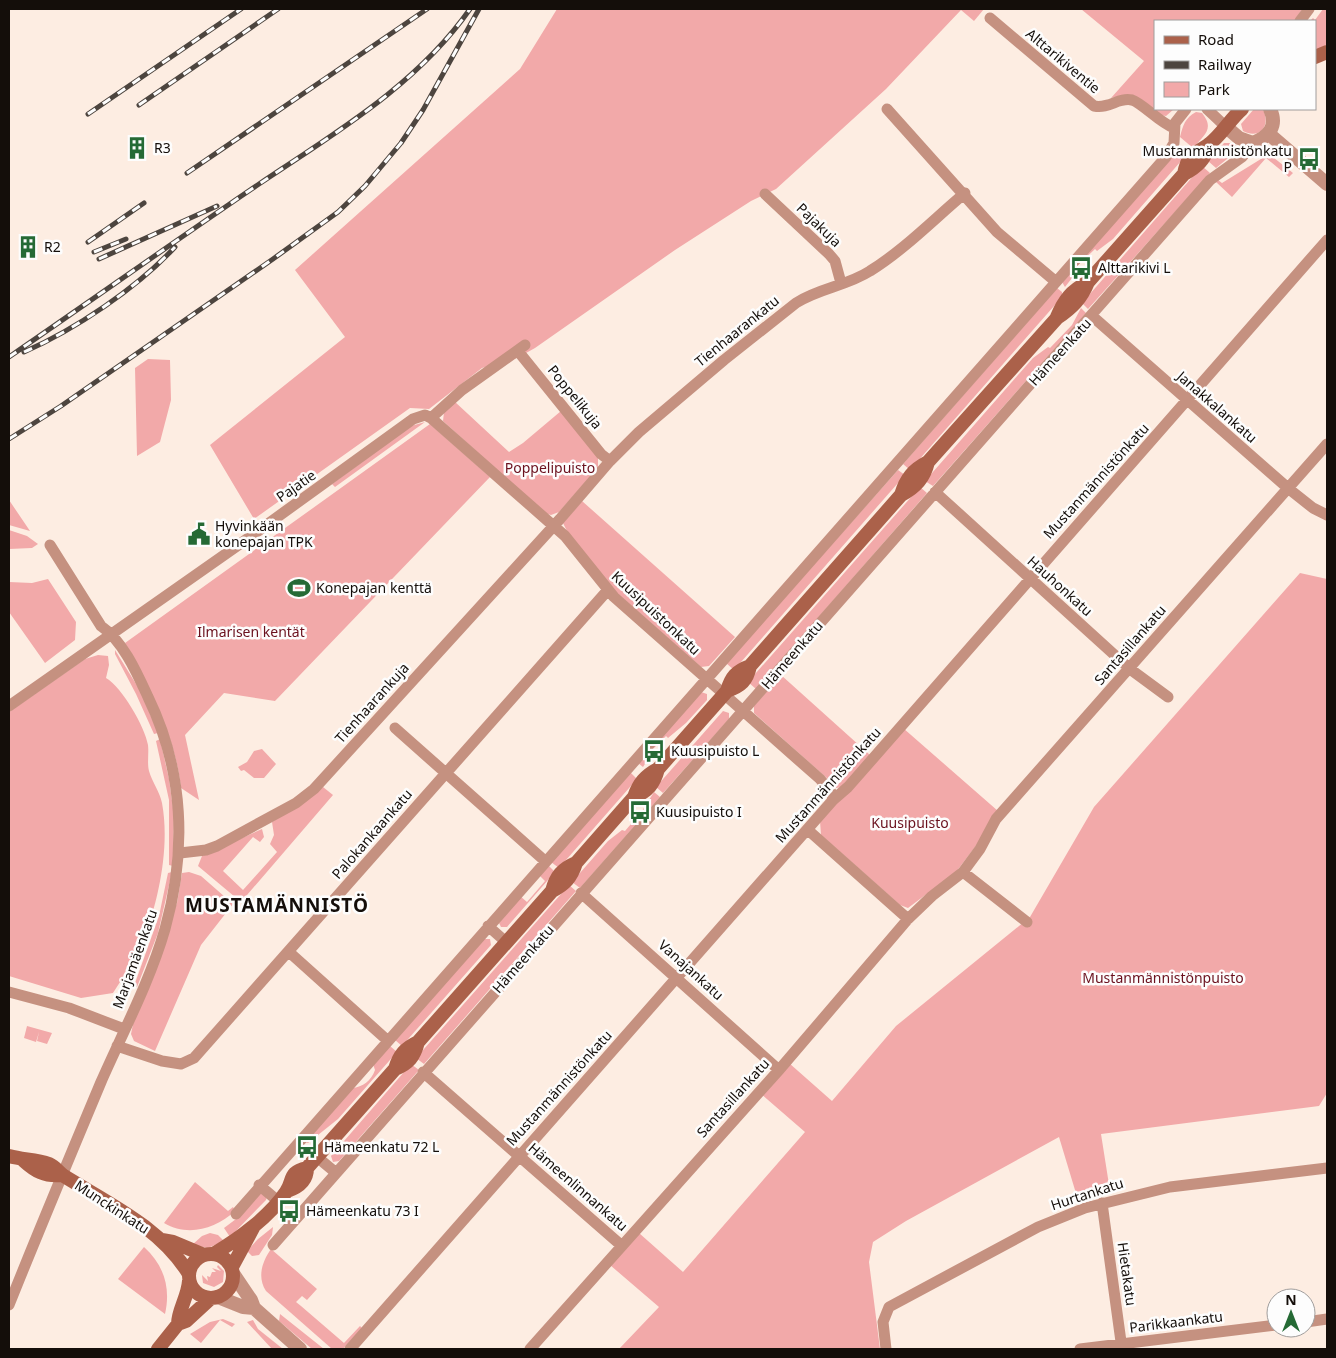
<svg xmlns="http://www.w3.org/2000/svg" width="1336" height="1358" viewBox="0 0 1336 1358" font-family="'Noto Sans',sans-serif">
  <rect width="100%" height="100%" fill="#fdede2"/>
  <path fill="#f2a9a9" d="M557,9H984L974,21L961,10L886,89L776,189L751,201L675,250L535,348L517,358L482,368L429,409L410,408L254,519L210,445L345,337L295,270L520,69Z
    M1081,9H1302L1295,21H1155V109H1174L1166,116L1160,115L1127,95L1111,98L1144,61Z
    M1323,9H1327V45L1315,50V21H1310L1313,18L1315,20Z
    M1254,109L1263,110C1271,125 1260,140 1243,131L1241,124Z
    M1196,112L1202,113C1215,129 1204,135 1193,148L1180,137C1183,125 1185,118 1196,112Z
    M1224,143H1233L1239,148L1238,150L1216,168L1208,161Z
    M1180,146L1188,153L1113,239L1097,251L1095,249L1074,269L1072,278L1065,287L1062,282Z
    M1269,154L1293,173L1289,177L1266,158L1232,197L1216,182L1218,180L1222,183Z
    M1202,166L1210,173L1088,309L1082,303Z
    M1057,288L1062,292V297L910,470L903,464Z
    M1081,308L1086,313L933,486L925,481L1033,358L1048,347L1050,348L1072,325Z
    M148,359L170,360L171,400L160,442L137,456L135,368Z
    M454,401L509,452L523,443L561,411L598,457V468L559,512L551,515L544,513L443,421L444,412Z
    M425,422L335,487L332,484L411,426Z
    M430,424L490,477L275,701L224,693L185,735L199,800L181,788C175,735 150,689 125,643Z
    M898,470L905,475L734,670L726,663Z
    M920,487L927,493L756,689L748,682Z
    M9,500L30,531L9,525Z
    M582,501L735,637L709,666L701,667L610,587L568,533L563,523Z
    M9,530L27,536L38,544L32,548L9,549Z
    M1300,573L1327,579V1093L1319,1106L1101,1134L1110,1191L1078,1200L1059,1137L906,1221L873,1242L869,1262L880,1349H619L659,1307L610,1265L639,1233L683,1272L805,1132L761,1094L789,1063L832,1101L896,1026L1030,917L1094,807Z
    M48,579L76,622L75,640L45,663L9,612V582L32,583Z
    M115,650L141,692L158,733L154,734L136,694L115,654Z
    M98,655L108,656L109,665L106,678C122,687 145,727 148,745C149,753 147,763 149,771C152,782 160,792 162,803C170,846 159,900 143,941C136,959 123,977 113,993L81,998L9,976V712L85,659Z
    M781,675L870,755L843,787L836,788L829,780L754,713V706Z
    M701,692L707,694V700L686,723L668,738L666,736L648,754V759L643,767L638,763Z
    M723,711L729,713V719L663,793L656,787Z
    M903,728L998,811L978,843L956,872L908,908L900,905L821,835L820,821Z
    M160,739L169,779L174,815L173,866L169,865V800L156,741Z
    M262,749L276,764L264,778H254L244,770L241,771L238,767L247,762L254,751Z
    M630,772L637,779L559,868L551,862Z
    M323,787L333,795L241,902L198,866L202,856L262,829L264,837L260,842L253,837L223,871L243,890L277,852L270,844L274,835L272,822Z
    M654,792L660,797L580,888L572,882L608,841L622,830L625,831L642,811Z
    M548,865L555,872L507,927H501L499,923L520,896L527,902L545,881L539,875Z
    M172,872L158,933L137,987L134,986L159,916L168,873Z
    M189,872L201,876L233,904L201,945L155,1051L134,1041L131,1034L133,1024L177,903L182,873Z
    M569,885L576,891L424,1064L416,1058Z
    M483,939H490L491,945L402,1046L395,1040Z
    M27,1026L52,1033L47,1044L37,1041L39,1032L36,1042L24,1038Z
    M390,1046L397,1052L338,1119L308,1143L305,1142L352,1088C363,1087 371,1081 375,1070L373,1064Z
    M411,1064L419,1070L339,1161L333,1162L331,1156Z
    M195,1182L228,1211L233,1207L235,1211C215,1229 188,1237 164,1223Z
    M260,1193L267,1196L266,1200L230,1237L224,1228L236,1219Z
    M273,1227L272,1235L259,1255L252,1256L247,1251L258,1239Z
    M210,1233L218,1235L224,1241L208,1248L192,1245L202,1236Z
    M144,1247C164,1265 171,1288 165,1314L118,1279Z
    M271,1249L317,1289L307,1300L302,1296L296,1302L301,1306L344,1343L360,1326L362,1328L343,1349H332L266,1291C257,1277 262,1262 271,1249Z
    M218,1265L224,1271L223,1282L214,1287L203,1283L202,1275L208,1281L207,1276L210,1277L212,1272H216L212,1268L221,1271L217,1267Z
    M280,1314L324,1349H312L279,1321Z
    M223,1319L235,1324L232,1327L220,1320L201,1343L190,1334L210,1322Z
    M253,1320L258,1329L283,1349H272L247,1322Z"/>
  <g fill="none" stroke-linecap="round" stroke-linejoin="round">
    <path stroke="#c59180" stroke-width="11" d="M990,18L1094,106C1110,109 1118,97 1132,100C1142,103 1160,123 1174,128
      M1300,21L1309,9
      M887,109L997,232L1055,281
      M1207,109L1225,126
      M765,194L829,254L835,261L841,283
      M1092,316L1289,489L1313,508L1327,515
      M518,351L601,454L610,461
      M431,418L462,390L525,345
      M935,492L1130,669L1168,697
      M9,706L247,539L413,419L425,415L431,418L565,536L614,597L820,779L831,792L833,800
      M395,728L545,861
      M808,830L908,919
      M180,853L206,850L217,846L296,803L314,789L560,519L610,461L639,432L724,360L796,303C819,288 847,286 870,271C904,250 934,219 965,193
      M963,872L1027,922
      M581,893L779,1070
      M488,926L506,942
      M289,952L387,1040
      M9,992L69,1008L124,1029
      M117,1046L162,1061L181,1064L194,1058L607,591
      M423,1072L622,1246
      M317,1157L335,1172
      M259,1185L278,1201
      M1102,1203L1122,1349
      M236,1214L1166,157L1174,143L1175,123L1186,109
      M273,1245L1210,180L1242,157L1253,143
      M9,1305C39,1230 70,1156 101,1082C123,1032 150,981 165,929C187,851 184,771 148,697C137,673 123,641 101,626L50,545
      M1306,1322L1327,1319
      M350,1349L833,800L848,787L1327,240
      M530,1349L779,1070L908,919L932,896L963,872L980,849L996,819L1327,444
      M886,1349L883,1322L889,1307L1038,1227L1085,1208L1170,1187L1327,1168
      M1080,1349L1276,1325"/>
    <path stroke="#c59180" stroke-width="14" d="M1225,126L1239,138L1253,143C1269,137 1278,126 1270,109
      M1269,134L1327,184
      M234,1275L251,1300L254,1308L300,1349
      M218,1297L243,1307L254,1308"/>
    <path stroke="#ab614a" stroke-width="14" d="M1315,57L1327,52
      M1184,174C1188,154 1193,155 1208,145C1221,136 1230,119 1242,109
      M1057,317C1064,300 1071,291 1088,282
      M901,495C906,478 913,470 928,462L1057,318C1072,308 1081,299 1088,282L1184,174C1197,167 1205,160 1209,144
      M727,691C741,686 747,681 750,666
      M634,797C648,791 654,784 658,769
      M552,891C556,876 562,869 576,863L634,797C639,783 645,776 658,769L727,691C731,677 736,671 750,666L901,495C916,487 924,478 928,462
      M395,1069C409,1063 414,1057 418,1042L552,891C565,884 571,878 576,863
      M9,1156C23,1160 36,1159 49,1164C56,1167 58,1172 64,1176C109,1204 160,1227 189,1274
      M23,1160C35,1171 45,1177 62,1175
      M287,1191C299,1187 307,1181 307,1168
      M162,1240L173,1242L204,1255
      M215,1253C239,1239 270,1216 286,1192C294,1180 288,1172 307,1168L395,1069C399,1055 405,1048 418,1042
      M189 1276a22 22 0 1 1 44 0a22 22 0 1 1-44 0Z
      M232,1267L253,1228
      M178,1324C178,1310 188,1297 189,1281
      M158,1349L178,1324L186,1321L211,1298"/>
    <defs>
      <path id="rail" d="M139,105L278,9
        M88,114L241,9
        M187,173L427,9
        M88,242L144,203
        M94,252L126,239
        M99,259L217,206
        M24,352C76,329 137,288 175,247
        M9,357C92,300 175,241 259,184C335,133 417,85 470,9
        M9,439L61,406L273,259L338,212L365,186L401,143L423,110L479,9"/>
    </defs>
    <use href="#rail" stroke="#4d453f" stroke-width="5"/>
    <use href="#rail" stroke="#fdfdfd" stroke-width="3" stroke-dasharray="9" stroke-linecap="butt"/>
  </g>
  <defs>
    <symbol id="building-bare" viewBox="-9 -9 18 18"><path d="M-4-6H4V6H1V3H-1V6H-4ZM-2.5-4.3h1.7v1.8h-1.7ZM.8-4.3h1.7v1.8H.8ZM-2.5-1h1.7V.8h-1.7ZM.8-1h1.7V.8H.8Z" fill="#256a35" stroke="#fdfdfd" stroke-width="2.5" paint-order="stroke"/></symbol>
    <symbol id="bus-bare" viewBox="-9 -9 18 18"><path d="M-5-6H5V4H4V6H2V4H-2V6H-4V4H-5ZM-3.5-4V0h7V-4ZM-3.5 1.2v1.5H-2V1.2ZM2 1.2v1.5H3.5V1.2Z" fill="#256a35" stroke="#fdfdfd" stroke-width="2.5" paint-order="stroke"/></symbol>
    <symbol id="civic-bare" viewBox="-9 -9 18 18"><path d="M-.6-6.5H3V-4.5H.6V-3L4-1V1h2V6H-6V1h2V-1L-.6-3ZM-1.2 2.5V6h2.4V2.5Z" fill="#256a35" stroke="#fdfdfd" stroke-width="2.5" paint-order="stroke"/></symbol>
    <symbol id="stadium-bare" viewBox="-9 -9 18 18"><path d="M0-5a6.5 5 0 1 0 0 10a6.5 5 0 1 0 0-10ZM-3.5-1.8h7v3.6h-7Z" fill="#256a35" stroke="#fdfdfd" stroke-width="2.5" paint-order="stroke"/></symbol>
  </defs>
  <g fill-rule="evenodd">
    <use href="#building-bare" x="121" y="132" width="32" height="32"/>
    <use href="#bus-bare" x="1293" y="143" width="32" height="32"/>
    <use href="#building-bare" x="12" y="231" width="32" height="32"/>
    <use href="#bus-bare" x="1065" y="252" width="32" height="32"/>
    <use href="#civic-bare" x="183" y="518" width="32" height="32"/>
    <use href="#stadium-bare" x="283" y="572" width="32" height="32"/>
    <use href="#bus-bare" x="638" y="735" width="32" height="32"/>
    <use href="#bus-bare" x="624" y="796" width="32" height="32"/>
    <use href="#bus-bare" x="291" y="1131" width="32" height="32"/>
    <use href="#bus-bare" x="273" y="1195" width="32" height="32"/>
  </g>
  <g text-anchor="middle" stroke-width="5" stroke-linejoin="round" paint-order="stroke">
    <g font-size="14" fill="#140e0a" stroke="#fdfdfd">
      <text transform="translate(1063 61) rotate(40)" y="5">Alttarikiventie</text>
      <text transform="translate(819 225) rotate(44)" y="5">Pajakuja</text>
      <text transform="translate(737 331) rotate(-39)" y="5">Tienhaarankatu</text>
      <text transform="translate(1060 352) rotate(-48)" y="5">Hämeenkatu</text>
      <text transform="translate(575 397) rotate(51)" y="5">Poppelikuja</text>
      <text transform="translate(1217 407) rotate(41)" y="5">Janakkalankatu</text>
      <text transform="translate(1096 481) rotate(-48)" y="5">Mustanmännistönkatu</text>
      <text transform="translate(296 486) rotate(-35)" y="5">Pajatie</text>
      <text transform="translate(1060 586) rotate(42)" y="5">Hauhonkatu</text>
      <text transform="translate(656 613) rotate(43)" y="5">Kuusipuistonkatu</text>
      <text transform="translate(1130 645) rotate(-49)" y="5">Santasillankatu</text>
      <text transform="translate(792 655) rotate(-49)" y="5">Hämeenkatu</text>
      <text transform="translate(372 703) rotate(-48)" y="5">Tienhaarankuja</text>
      <text transform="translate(828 785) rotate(-48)" y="5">Mustanmännistönkatu</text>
      <text transform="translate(372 834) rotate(-49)" y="5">Palokankaankatu</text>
      <text transform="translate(135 959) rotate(-70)" y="5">Marjamäenkatu</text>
      <text transform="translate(523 959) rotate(-49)" y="5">Hämeenkatu</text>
      <text transform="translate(691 970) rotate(42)" y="5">Vanajankatu</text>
      <text transform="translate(559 1088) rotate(-48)" y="5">Mustanmännistönkatu</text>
      <text transform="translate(733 1098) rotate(-48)" y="5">Santasillankatu</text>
      <text transform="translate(578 1187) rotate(41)" y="5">Hämeenlinnankatu</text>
      <text transform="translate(1087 1194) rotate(-18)" y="5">Hurtankatu</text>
      <text transform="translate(112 1207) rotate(33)" y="5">Munckinkatu</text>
      <text transform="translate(1127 1274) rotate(82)" y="5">Hietakatu</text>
      <text transform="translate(1176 1322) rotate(-7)" y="5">Parikkaankatu</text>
    </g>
    <g font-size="14" fill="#140e0a" stroke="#fdfdfd" text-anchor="start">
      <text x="154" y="153">R3</text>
      <text x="1292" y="156" text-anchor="end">Mustanmännistönkatu<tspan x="1292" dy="16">P</tspan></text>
      <text x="44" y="252">R2</text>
      <text x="1098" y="273">Alttarikivi L</text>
      <text x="215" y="531">Hyvinkään<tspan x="215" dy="16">konepajan TPK</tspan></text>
      <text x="316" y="593">Konepajan kenttä</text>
      <text x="671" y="756">Kuusipuisto L</text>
      <text x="656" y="817">Kuusipuisto I</text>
      <text x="324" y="1152">Hämeenkatu 72 L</text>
      <text x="306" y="1216">Hämeenkatu 73 I</text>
    </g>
    <g font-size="14" fill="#6b111e" stroke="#fdfdfd">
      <text x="550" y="473">Poppelipuisto</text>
      <text x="251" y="637">Ilmarisen kentät</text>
      <text x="910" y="828">Kuusipuisto</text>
      <text x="1163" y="983">Mustanmännistönpuisto</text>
    </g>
    <g font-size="19" font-weight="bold" letter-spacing="1" fill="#140e0a" stroke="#fdfdfd">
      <text x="277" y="912">MUSTAMÄNNISTÖ</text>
    </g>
  </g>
  <rect width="1336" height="1358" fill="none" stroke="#140e0a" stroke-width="20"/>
  <rect x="1154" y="20" width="162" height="90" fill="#fdfdfd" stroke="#a09d9c"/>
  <rect x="1164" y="36" width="25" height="8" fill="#ab614a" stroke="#a09d9c"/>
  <text x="1198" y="45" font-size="15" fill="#140e0a">Road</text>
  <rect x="1164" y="61" width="25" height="8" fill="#4d453f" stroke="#a09d9c"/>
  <text x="1198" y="70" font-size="15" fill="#140e0a">Railway</text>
  <rect x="1164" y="82" width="25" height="15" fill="#f2a9a9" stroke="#a09d9c"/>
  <text x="1198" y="95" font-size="15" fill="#140e0a">Park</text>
  <g transform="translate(1291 1313)"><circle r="24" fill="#fdfdfd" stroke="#a09d9c"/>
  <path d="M0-4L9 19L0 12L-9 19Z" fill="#256a35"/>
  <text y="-8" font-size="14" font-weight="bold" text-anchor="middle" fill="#140e0a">N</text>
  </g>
</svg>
